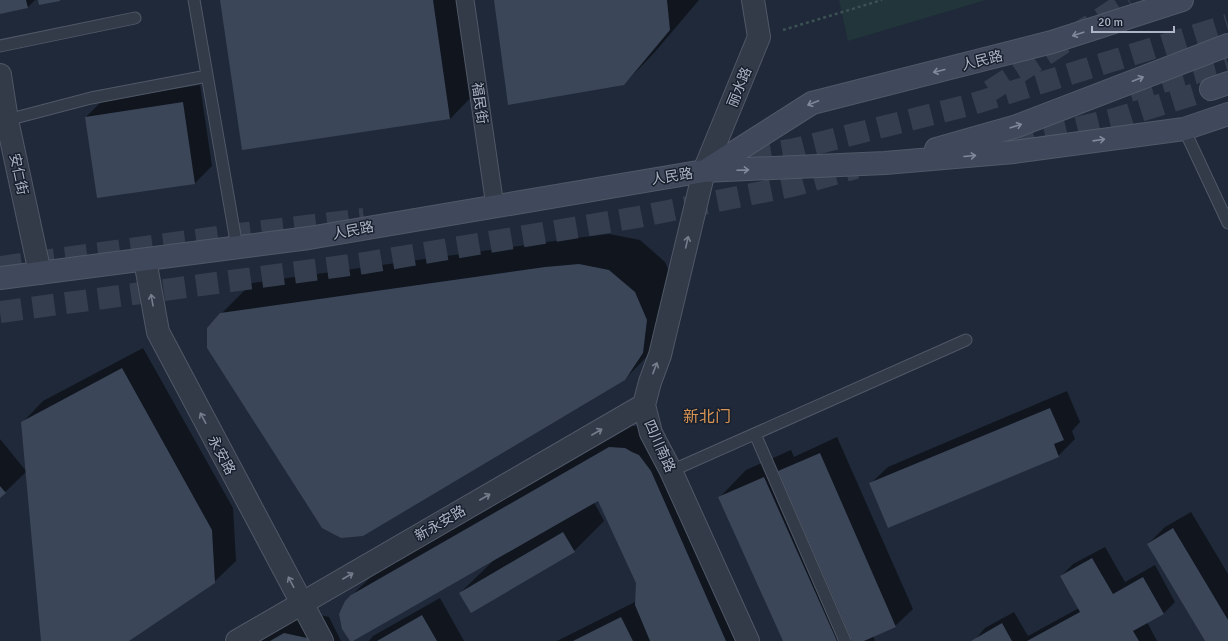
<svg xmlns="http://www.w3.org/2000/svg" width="1228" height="641" viewBox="0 0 1228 641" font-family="Signika,'Noto Sans SC',sans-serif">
  <rect width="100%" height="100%" fill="#1f2939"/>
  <path fill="#21353a" d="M839,0H986L848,41Z"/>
  <path fill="#0007" d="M0,0H35L27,8L0,13Z
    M221,0H467L480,88L450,119Z
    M495,0H699L654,53L624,84Z
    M200,85L212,166L195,183L98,197L86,117L103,100Z
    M609,234L640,240L665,262L677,290L655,348L625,379L221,314L252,283L576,238Z
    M143,348L233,508L236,561L214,582L127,641H42L26,472L0,497V439L26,471L22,423L43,401Z
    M1067,391L1080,422L1072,431L1075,439L1058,456L870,484L888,467Z
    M631,426H639L754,641H557L637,601V583L598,500L594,502L604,521L574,551L460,593L493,561L352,595L374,574Z
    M837,437L913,609L895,626L873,636L875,641H784L720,497L746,470L791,450L794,457Z
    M1191,512L1228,574V641H1205L1148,544L1165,527Z
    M1105,547L1125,582L1155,565L1175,602L1163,614L1147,622L1157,641H974L985,628L1014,612L1028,636L1079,608L1061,576L1073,564Z
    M440,598L464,641H369L373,636Z
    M306,612L329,617L341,641H256Z"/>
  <path fill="#3b4659" d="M0,0H26L28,8L0,14Z
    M38,0H60V1L39,5Z
    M220,0H433L450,119L242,150Z
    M494,0H667L670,30L624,85L508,105Z
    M183,102L195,184L97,198L85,117Z
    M579,264L609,270L635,292L647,320L643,353L625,380L363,536L341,538L322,528L207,348V328L220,313L545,267Z
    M122,368L212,530L215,583L129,641H41L21,422Z
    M1050,408L1064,440L1054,444L1059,457L888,528L869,483Z
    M609,447L625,448L632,452L639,455L651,471L726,641H650L635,605L636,583L598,501L353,641H350L342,629L339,614L345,601L351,595Z
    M820,453L896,627L864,641H852L778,471Z
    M764,477L837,641H783L718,497Z
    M0,486L6,493L0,498Z
    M1173,528L1228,620V641H1205L1147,544Z
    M563,532L575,552L471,613L459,593Z
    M1092,558L1113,594L1143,577L1164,614L1133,631L1139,641H1027L1080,612L1060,576Z
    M422,615L437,641H377Z
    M621,617L633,641H573Z
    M1002,623L1012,641H971Z
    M284,633L307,638L309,641H270Z"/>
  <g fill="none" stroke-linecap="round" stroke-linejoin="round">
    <path stroke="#343e4e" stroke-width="22" stroke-dasharray="22 11" stroke-linecap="butt" d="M990,91L1129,0
      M1130,91L1228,64
      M1013,143L1114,119L1211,89
      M717,162L795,149L969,105L1228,25
      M0,267L239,234L364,219
      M0,312L365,263L638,217L792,186L856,168"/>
    <defs>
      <path id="service" d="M194,0L237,247
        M0,46L135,18
        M7,120L91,98L207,76
        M1184,129L1228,223
        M755,434L845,641
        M671,471L966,340"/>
      <path id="pedestrian" d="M465,0L495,206"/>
      <path id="minor" d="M0,75L7,120L40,273
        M145,260L158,332L322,641
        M237,641L644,405
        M748,641L671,471L651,433L644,405L650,382L660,355L704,171L759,37L753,0"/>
      <path id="secondary" d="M1211,89L1228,83
        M936,149L1017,126L1228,45
        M705,171L812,103L1052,42L1182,0
        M0,278L309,238L704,171L885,163L1014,152L1184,129L1228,114"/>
    </defs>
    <use href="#service" stroke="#505867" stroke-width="13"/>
    <use href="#pedestrian" stroke="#505867" stroke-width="19"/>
    <use href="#minor" stroke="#505867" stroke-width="24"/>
    <use href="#secondary" stroke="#505867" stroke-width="24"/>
    <path stroke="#3c5154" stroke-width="2.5" stroke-dasharray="3 3" stroke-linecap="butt" d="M783,30L882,0"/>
    <use href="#service" stroke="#333b49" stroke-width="11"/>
    <use href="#pedestrian" stroke="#333b49" stroke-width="17"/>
    <use href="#minor" stroke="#333b49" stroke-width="22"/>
    <use href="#secondary" stroke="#40495c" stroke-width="22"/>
  </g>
  <defs><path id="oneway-shaft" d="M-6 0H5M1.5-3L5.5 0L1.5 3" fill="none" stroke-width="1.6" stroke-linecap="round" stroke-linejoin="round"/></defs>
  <g stroke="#818a9c">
    <use href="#oneway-shaft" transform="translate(1078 34) rotate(162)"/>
    <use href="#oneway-shaft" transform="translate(939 71) rotate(166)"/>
    <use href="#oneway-shaft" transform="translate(1138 79) rotate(-21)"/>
    <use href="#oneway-shaft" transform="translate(813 103) rotate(158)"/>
    <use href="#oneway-shaft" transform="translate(1016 126) rotate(-18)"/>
    <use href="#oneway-shaft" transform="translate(1099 140) rotate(-8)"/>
    <use href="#oneway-shaft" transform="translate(970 156) rotate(-5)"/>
    <use href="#oneway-shaft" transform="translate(743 170) rotate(-2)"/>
  </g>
  <g stroke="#767e8e">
    <use href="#oneway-shaft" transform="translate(687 242) rotate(-77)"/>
    <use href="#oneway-shaft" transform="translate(152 300) rotate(-100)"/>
    <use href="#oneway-shaft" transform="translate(655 368) rotate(-69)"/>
    <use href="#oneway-shaft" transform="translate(203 418) rotate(-118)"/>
    <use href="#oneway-shaft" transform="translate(597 432) rotate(-30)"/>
    <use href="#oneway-shaft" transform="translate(485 497) rotate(-30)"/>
    <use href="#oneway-shaft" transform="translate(348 576) rotate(-30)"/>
    <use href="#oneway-shaft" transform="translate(291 582) rotate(-118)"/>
  </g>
  <g text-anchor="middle" stroke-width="3" stroke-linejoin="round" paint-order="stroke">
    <g font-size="14" fill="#adb5c6" stroke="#18202d">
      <text transform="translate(982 60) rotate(-14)" y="5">人民路</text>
      <text transform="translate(739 87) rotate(-68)" y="5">丽水路</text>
      <text transform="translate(480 103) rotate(82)" y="5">福民街</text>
      <text transform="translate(19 174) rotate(78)" y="5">安仁街</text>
      <text transform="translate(672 176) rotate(-9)" y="5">人民路</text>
      <text transform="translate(353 230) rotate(-11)" y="5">人民路</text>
      <text transform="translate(660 446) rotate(66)" y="5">四川南路</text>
      <text transform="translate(222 455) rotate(62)" y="5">永安路</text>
      <text transform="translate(440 523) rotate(-30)" y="5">新永安路</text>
    </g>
    <g font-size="16" fill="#d99555" stroke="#18202d">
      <text x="707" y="422">新北门</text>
    </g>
  </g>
  <path d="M1092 26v6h82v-6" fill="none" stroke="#adb5c6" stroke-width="2"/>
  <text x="1098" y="26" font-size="12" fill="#adb5c6" stroke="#18202d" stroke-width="3" paint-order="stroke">20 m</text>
</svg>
